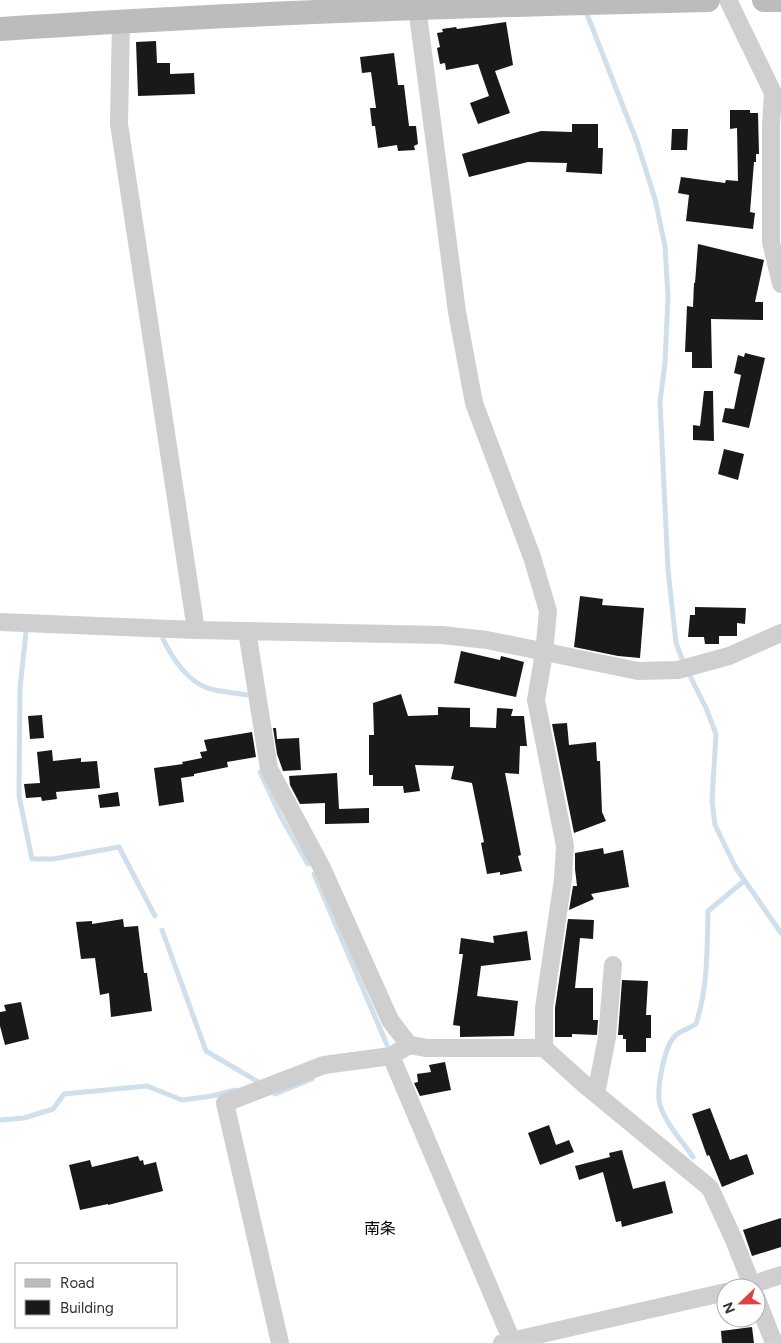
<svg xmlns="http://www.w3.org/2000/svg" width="781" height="1343" viewBox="0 0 781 1343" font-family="Figtree,'Noto Sans JP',sans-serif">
  <rect width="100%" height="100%" fill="#fff"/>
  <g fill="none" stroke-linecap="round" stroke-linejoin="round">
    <path stroke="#cfdfec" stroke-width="5" d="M585,9L637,142L655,199L665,246L668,297L665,363L660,402L668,570L676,643L684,664
      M26,632L20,688L19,796L32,859H53L119,847L155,916
      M163,639C172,658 189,684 211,689C223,692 235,693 247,695
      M688,672L706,708L716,734L712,801L715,825L736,868L781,933
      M260,772L281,817L308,864
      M314,874L387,1045
      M162,930L206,1051L260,1083
      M275,1094L312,1079
      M0,1120L24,1118L53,1109L64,1094L147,1086L182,1100L212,1096L235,1090
      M693,1157C682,1141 666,1124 660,1105C656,1091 664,1045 676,1035C681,1031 690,1028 696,1024C708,987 707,949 708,911L744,881"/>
  </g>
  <path fill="#191919" d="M506,22L513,65L495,71L510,113L478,124L470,103L489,96L478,64L446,70L445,63L440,64L437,48L440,47L437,33L443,32L442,29L456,27L457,29Z
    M156,41L157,63H170V74L194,73L195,94L138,96L136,42Z
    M394,53L398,85H404L409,126H416L418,144L414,146L415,150L398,151L397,145L378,148L375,126H372L370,108H376L371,72L362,73L360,57Z
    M730,110H750V113H758L759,154H756V162H754L750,212L755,213L753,229L686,221L689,195L678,193L681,177L725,183L726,180L738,181L737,128L730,129Z
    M572,124H598V148H603L602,174L566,172L567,163L528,162L469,177L462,154L541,131L572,132Z
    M672,129H688L687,150H671Z
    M698,244L764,260L755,302H763V320L711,319L712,368H692V352H685L687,306L693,307L694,283H695Z
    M745,353L765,358L749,428L722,422L725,408L734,409L741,375L734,373L738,355L744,357Z
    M704,391H713L714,441L693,440V425L700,426Z
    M724,449L744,454L738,480L718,474Z
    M580,596L603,599L602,605L644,608L640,658L618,656L574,647Z
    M695,607L746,608L745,624L737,623V636H719V644H705L704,637H688L690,615H695Z
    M461,651L500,660L501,656L524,662L516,697L454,683Z
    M401,694L408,716L438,715V707L470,708V727L496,728L497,708L513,709L511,716H524L527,746H520L519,774L505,773L521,855L518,856L522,871L500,875V872L487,874L481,843L484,842L472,783L451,779L454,766L415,765L420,791L404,793L403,786H373V775H369V735H374L373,703Z
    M42,715L44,738L30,739L28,716Z
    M567,723L569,745L596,742L597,761H600L602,812L606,821L574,833L552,724Z
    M273,728H276L277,739L299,738L301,770L283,771L277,754Z
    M252,732L256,757L227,762L228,767L194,774V776L181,778L184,802L159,806L154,768L183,764L182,762L202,758L200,752L207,751L204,740Z
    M52,750L53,761L81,758V762L97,761L100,788L56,792L57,799L42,801L41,797L26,798L24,784L40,783L37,752Z
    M337,773L339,809L369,808V823L325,824V803L300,804L290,785L289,776Z
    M118,792L120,806L100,808L98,795Z
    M603,848L604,854L623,850L629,887L591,894L594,899L569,910L573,886H577L575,869V853Z
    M123,919L124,927L138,926L144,973H147L152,1011L111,1017L109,993L100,995L95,958L81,959L76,922L92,921V924Z
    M568,919L594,920L593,939L580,938L575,988H593V1020H598L597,1035L572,1034V1037H555V1008Z
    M527,931L531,960L481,966L477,996L518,1001L514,1036L460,1037V1026L453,1025L463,954H459L461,938L494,943L493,936Z
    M622,980L648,981L646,1015H651V1038H646V1052H626V1039H623V1035H618Z
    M21,1002L29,1039L5,1045L0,1026V1012L6,1011L4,1005Z
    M445,1062L451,1090L420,1096L414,1083L418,1082L417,1074L431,1072L429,1065Z
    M710,1108L730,1160L747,1154L754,1174L722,1187L709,1155L707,1156L692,1114Z
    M549,1125L556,1145L569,1140L574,1152L540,1165L528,1133Z
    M622,1150L633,1189L665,1181L673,1213L622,1227L621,1221L616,1222L603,1172L579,1180L575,1166L610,1157L609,1153Z
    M138,1156L140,1161L143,1160L144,1165L156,1162L163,1191L108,1205V1204L80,1210L69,1165L90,1160L92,1167Z
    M781,1218V1247L752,1256L743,1230Z
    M752,1327L754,1343H722L721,1331Z"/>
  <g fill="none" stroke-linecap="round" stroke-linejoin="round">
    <path stroke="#cfcfcf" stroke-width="18" d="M418,0L417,7L457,312L474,403L532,557L548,611L544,653L536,700L565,846L563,879L544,1008V1048
      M728,0L773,93L781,100
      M121,21L119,124L196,630
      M773,93L771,126V242L781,284
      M0,622L196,630L442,635L487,640L638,671L678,670L729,656L781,633
      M247,631L269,769L322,868L390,1020L409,1045
      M391,1056L512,1341
      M596,1094L607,1037L613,965
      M742,1288L781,1275
      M756,1297L774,1343
      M280,1343L225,1103L324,1065L391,1056L409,1045L427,1048H544L585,1085L710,1188L734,1240L753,1288
      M502,1343L726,1292"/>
    <path stroke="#bcbcbc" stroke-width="24" d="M764,0H781
      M0,29C236,13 472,5 708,0"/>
  </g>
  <g text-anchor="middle" stroke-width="5" stroke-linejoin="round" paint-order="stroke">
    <g font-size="16" fill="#000" stroke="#fff">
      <text x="380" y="1234">南条</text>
    </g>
  </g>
  <rect x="15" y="1263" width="162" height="65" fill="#ffffff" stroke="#adadad"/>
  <rect x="25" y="1279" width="25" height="8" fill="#bcbcbc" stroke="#adadad"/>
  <text x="60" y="1288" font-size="15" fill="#323232">Road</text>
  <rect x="25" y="1300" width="25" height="15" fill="#191919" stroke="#adadad"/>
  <text x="60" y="1313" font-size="15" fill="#323232">Building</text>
  <g transform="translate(741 1303) rotate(248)"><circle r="24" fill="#ffffff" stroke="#adadad"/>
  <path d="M0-4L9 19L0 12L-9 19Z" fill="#dd4140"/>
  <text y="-8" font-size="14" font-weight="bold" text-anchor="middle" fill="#323232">N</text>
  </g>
</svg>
